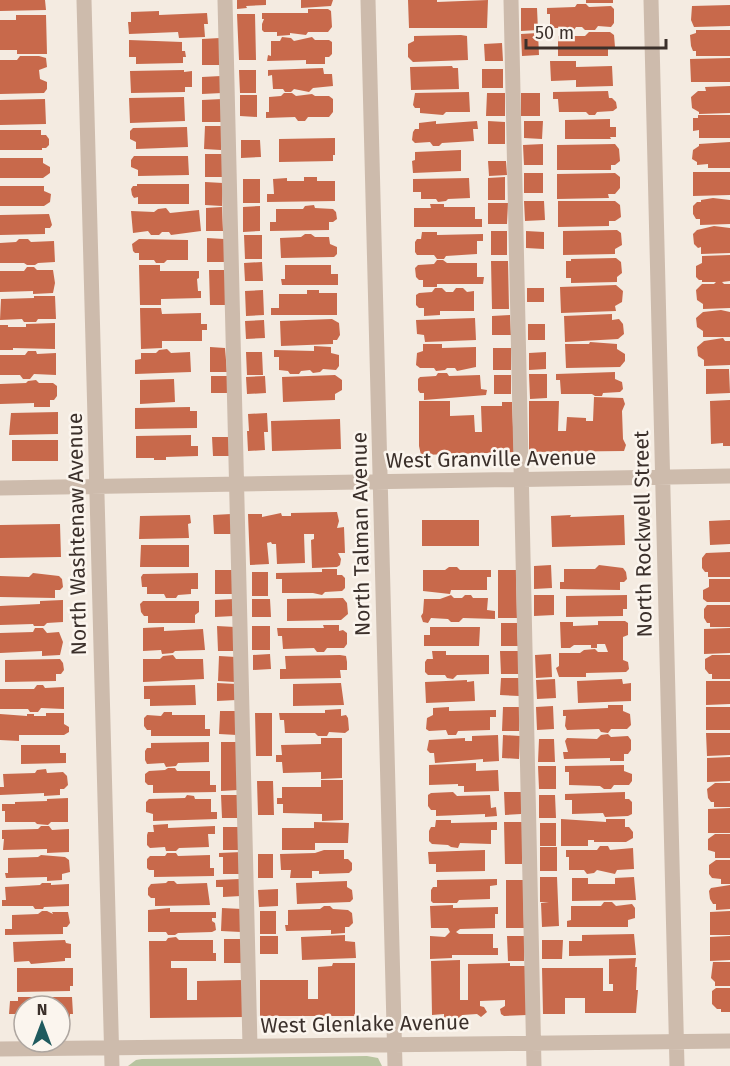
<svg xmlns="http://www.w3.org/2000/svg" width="730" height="1066" viewBox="0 0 730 1066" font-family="'Fira Sans',sans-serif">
  <rect width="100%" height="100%" fill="#f4ebe1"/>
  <path fill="#b8c4a0" d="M367,1056L378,1058L382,1066H128L136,1060L142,1059Z"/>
  <path fill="#c8694b" d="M0,0H45L46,10L0,11Z
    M237,0H266V5L246,6L247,8L237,9Z
    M301,0H333L331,6L301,8Z
    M408,0H437V2L488,0L487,28H409Z
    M586,0H613V3H586Z
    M577,4H586L589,7L611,6L614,9V23L611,27L598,26L595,30H585L582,27H576L574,30H567L563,28H550V14H547V8L575,7Z
    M730,5V26L694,27L691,20L692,6Z
    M521,8H537L538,30L521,31Z
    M308,9H328L331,11L332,27L328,32H308L306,35L290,33V35L277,36V32H264L262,30V24L264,19H262V13H308Z
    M159,11V15L207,13L208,24H204L205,37L179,38L178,32L129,34L128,22H131V12Z
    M237,14H255L256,60H239Z
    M16,15H46L47,54H17V50H0V20H16Z
    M696,30H730V56H696V51H693L691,46L690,35L696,33Z
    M589,32H610L614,35L615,47L608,49V56H558V36H585Z
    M538,33L539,55L522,56L521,34Z
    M461,35L467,36L468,60L413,62L408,57V44L414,41V36Z
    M282,37L291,38L294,41L312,37L315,40H329L332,42V54L329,57H325V64H306V60L267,61L268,55L271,56V41H280Z
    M220,38L221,65H202V39Z
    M129,40L182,42V51H185L186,57H183V63L136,64V57H129Z
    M502,43L503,61H485L484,44Z
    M20,56H39L46,58L47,67L39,70L40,79L47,82V89L44,93L0,94V60H17Z
    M730,58V82H691L690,59Z
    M550,61H576V67L612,66L613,86L576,87V80L551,81Z
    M452,66L453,68H458L459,89L411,90L410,67Z
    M323,68L324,74H332L333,86L313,88L309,92L294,89L291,92H285L283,89H273L272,75L268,76V70Z
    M482,69H503V88H482Z
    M184,70V72L192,71V87H185V92L131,93L130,71Z
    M239,70H256V93H240Z
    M221,76L222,93L202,94V77Z
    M730,86V113L699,114V112L692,108L691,97L698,91H706L705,87Z
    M608,91L609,98H612L616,102L617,108L613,111L597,112L595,115H589L586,112H559L558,99H553V92Z
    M469,92L470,112H446L443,115L420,113V108H415L413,105L415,93Z
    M284,93H292L296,96L312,94L315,96H329L333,99V112L329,117H308L305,121H298L295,117L266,118V112H269V97L281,96Z
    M487,93H505V116H486Z
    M521,93H540V116H521Z
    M240,95H257V117L240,116Z
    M184,97L185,121L130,123L129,98Z
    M45,99L46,124L0,125V100Z
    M222,99L223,122H202V100Z
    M698,115H730V138H699V130L693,131V118H698Z
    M610,119V127H616V137H610L611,139H565V120Z
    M436,121V124L477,121L478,129H473L474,141L442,143L439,146H433L430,142L415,143L412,140L413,132L415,129H419V123Z
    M488,121L505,122V144H488Z
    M524,121H543L542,139L524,138Z
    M205,126H221V150L204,149Z
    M187,127L188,147L136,149V142L130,139V131L133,128Z
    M0,130H41V135H46L49,139V145L46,148H42V150H0Z
    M335,138V155H333V161L279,162V139Z
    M241,140H260L261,157L241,158Z
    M730,142V168H708V164L697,165V162L692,159L693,150L699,146V144Z
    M543,144V165H524L523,145Z
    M615,144L619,149L620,161L615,165H611V170H557V145Z
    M461,150V171L413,173L412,161L415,160V152Z
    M205,154H222V177H205Z
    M134,156H188L189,175L138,176V170L131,167V160Z
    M0,158H43V163L50,167V173L43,178H0Z
    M488,161H506L507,175L489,176Z
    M693,172H730V195L693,196Z
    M524,173H543V193H524Z
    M615,173L620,177V188L615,194H608L609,198L557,199V174Z
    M304,177H317V181H335V201L267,202V194H274L273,179L287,178V181H304Z
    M505,177V200H488V178Z
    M469,178L470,198L448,199L446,201L438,202L436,199H421V192H413V179Z
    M243,179H260V203H243Z
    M205,182L223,183L222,206L205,205Z
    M137,184H189V204H138V197L134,198L132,195L131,189L133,186H137Z
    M0,186H44V191L51,194L50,202L44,206H0Z
    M713,198L730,200V224L700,225V219H696L693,214V206L697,202H701V200Z
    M524,201H544L545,220L525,221Z
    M558,201H615L620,205L621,217L615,221H609V226L558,227Z
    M488,203H508L507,224H488Z
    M430,204H444V207H475V219H482V227H414V208H431Z
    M314,205L315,208L333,209L336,212L337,219L333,222H329V230L270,231V222H276V209H303L305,206Z
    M260,206V231L243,232V207Z
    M222,207L223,231H206V208Z
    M166,208L170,213L199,210L201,231L171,235L169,232H162L159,235H151L148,231L133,233L131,211L154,212L158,209Z
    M49,214L52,225L50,228H45V234L0,235V215Z
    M714,226L730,228V253L701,254V247L698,248L694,244L693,234L697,230Z
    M617,230L621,233L622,245L615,249V254L563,255V231Z
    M491,231H507V255H491Z
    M526,231L544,232V249L526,248Z
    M422,232H437V235L483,234V241H477V254L446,256L444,259H437L434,255H417L415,252V242L417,239H421Z
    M305,234H311L315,237H329L330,244L337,247V254L334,257L281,258L280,238L301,237Z
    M244,235H262V259H245Z
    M207,238L224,239V262H207Z
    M19,239H28L31,242L54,241L55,262L38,263L35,265H27L24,263H0V243L16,242Z
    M139,239L188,240V260H167L164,263H156L154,260H139V253H135L133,251L132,244Z
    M730,255V281L722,282L724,284H730V308L703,309V304L697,300L696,290L702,284H714L716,282H702V280H699L696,277V266L702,263V256Z
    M616,258L621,262L622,273L617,277V282L571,283V278H566V261H571V259Z
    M437,260H443L447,263H477V277H484L483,284H437V287H423V280H419L416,277L415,268L418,265L434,264Z
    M491,261H508L509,309H492Z
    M262,262L263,281H245L244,263Z
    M139,265H160V271H199V278L197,279L198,291H201V298L161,299V305H140Z
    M285,265H331V274H338V285H282L281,279H285Z
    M27,267H34L37,270H53L55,283L53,293L33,294V291L0,292V271H24Z
    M209,270H225L226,305H210Z
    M616,285L623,291L622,302L615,306L616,311L561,313L560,287Z
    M435,288H442L446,292H453L456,288H463L467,292L474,291V311H440V315L424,316V308H419L416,305V295L419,293L432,292Z
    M527,288H544V302H527Z
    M263,290L264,315L246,316L245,291Z
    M307,290H319V293H337V315H271V308H279V294H307Z
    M34,296H55L56,319H38L36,322H24L22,319L0,320L1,299L34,298Z
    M140,308H161L162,314L201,313V324H207V330H202V341H162V348L141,349Z
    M721,310L730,312V337H703V331L697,327L696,318L703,312Z
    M612,314V320L619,319L623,324L624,334L618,339L565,342L564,316Z
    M510,315L511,335H492V316Z
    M475,318L476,340L425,342L424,335L417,334L416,320Z
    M332,319L339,323L340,335L337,340H333V344L281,346L280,321Z
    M264,320L265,338L246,339L245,321Z
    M55,323V349L13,348V350H0V325H8V327H26V324Z
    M528,324H545V340H528Z
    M723,338L725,341H730V365L704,366V360L698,356L697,347L704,341Z
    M590,342L617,344V349L625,354V361L620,367L566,368L565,344H589Z
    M423,344H442V348L476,347V367L457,371L455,368H447L445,370L436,371L434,368H420L416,365L417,353L423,351Z
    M314,346L331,347V353L339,355V366L336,370L323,369L320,372L313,373L310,370L301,371L299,374H290L288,371L279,370V357H274V350L314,351Z
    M210,347L225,348L227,372H210Z
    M493,348H511V370H493Z
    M167,349L171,353L190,352L191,372L135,374V360L141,359V353H156L159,350Z
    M28,351H36L37,354L56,353V375L34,374L30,379H23L20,375H0V355H25Z
    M246,352H262L263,375H247Z
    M546,352V369L529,370V353Z
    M706,369H729L730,393L706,394Z
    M615,372V379L622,382L623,389L620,392L603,393L602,396H595L592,394H561L560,380H556V374Z
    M438,373H447L449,376L480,375L481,389L487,390L486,395L424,400V393H420L418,390V379L420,377L436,376Z
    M529,374H547V398L530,399Z
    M335,375L342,380V390L335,394V400L283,402L282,377Z
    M494,375H511V394H494Z
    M211,376H229V393H211Z
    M265,376L266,393L247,394L246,377Z
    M174,379L175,402L140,404V380Z
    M36,380L39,383H53L57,386V396L54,400H50V407H34V403L0,404V384L26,383L28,381Z
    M594,397L623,398L625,404L622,411L623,439L626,445L624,451L529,452V401H559L558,431H566L567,417L586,418V421H593Z
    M730,400V446H723V443L711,444L710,401Z
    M419,401H450V416L474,415L475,432H482L481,406H502V402H512L514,452L421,455L419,446Z
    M190,407V411H197V428L135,429V408Z
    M58,412V434L9,435L11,413Z
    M267,413L268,432H264L265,450L248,451L247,431H249L248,414Z
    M340,419L341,449L272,451L271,421Z
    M191,435V446H198V456L166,457V460H154V458H136V436Z
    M212,437H232L233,456H213Z
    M12,440H58V461H12Z
    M337,512L339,521L337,528L344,527L345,553H338L341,559L340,565L337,567L312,568L311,540L314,539V534H304L305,563L277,564L276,544H272L271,542L267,543L269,564L250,565L248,514H262V517L281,513L282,516H291V513Z
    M231,514L232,534H214L213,515Z
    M190,515L191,523L188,524L189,538L139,539L140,516Z
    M571,515L570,517L624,515L625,545L552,547L551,516Z
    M422,520H479V546H422Z
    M730,520V544L710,545L709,521Z
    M60,524L61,557L0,558V525Z
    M141,545H189V567H140Z
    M730,552V577H708V572H705L702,568V558L706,553Z
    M551,565L552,588L534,589V566Z
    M599,565L623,568L626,572L627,579L624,582H620V590L560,589V582H564V569H595Z
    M449,567H457L460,570H491V577H487V590H451L450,594L423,591V570H445Z
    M322,569H337V575H342L345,578V588L342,591L325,592L322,595L313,593H282V579H276V573L322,572Z
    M215,570H234V594H215Z
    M498,570H516L517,618H498Z
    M252,572H268V596H252Z
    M33,573L59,576L62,579L63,587L60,590H55V598L0,597V576L29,577Z
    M198,573V589H191V594L178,595L176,598H166L164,594H147V587H142L141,577L143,574Z
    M709,579H730V602H707L703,599V590L709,587Z
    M451,595L454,598H462L465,595H471L473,598H488L487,610L495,611V619L463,618L459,622H451L448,619L431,618L428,623L423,622L421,616L423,613L424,599H440Z
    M534,595H554V615L534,616Z
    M627,595V609H623V616L566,617V596Z
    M343,598L347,603L348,614L341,620L287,621V599Z
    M234,599V616L215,617V600Z
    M252,599H270L271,617H252Z
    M63,600V622L47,623L44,626H34L33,624L0,625V606L40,604V601Z
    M143,601H199V612L195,615V623H148V616H144L141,612L140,604Z
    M707,605H730V627H710V623H707L704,618V609Z
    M598,621H625L628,623V635L623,637V660L628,662L629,669L626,672L586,673V677H559L556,668L559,666V653H580L584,650L595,649L598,652H608L605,644H597V648H591V645H574L570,648H561L560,622H573V626L598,625Z
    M501,623H517L518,646H501Z
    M323,625H339V631L343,630L347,633V644L344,648H327L324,652H317L314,648L283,649L282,636H278L277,628H324Z
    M217,626L235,627V651H218Z
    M252,626H270V650H252Z
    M164,627V631L203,629L205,650L175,651L173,653L162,654L161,650L143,651V628Z
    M430,627H480L479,646H424V635H430Z
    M35,628H43L47,633L59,632L63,642L60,655L42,656V651L0,653V633L33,632Z
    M730,628V653L704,654V629Z
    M432,651H446V655H489V674L457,675L453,679L447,678L445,675H428L425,672V662L427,659H433Z
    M500,651H519L520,674H501Z
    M270,654L271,669L253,670V655Z
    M551,654L552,677L536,678L535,655Z
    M173,655L176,659H203L204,679L143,682V659H160L163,656Z
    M340,655L346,656L347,662V670H340L341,678L280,679V669H286L285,656Z
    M712,655H730V679H712V674H709L705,669V659Z
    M219,656L236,657L235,682L218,681Z
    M60,659L63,663L64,670L61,674H56V681L5,682V660Z
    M501,678H520L519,696L500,695Z
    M555,679L556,698L537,699L536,680Z
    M622,679L623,684L631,683V701L578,703L577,681Z
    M467,680V682L474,681L475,701L426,703L425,682Z
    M706,681H730V704L706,705Z
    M217,683L236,684V700L217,701Z
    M341,683L344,705L293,706V684Z
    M37,685H43L45,688L64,687V709L41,708L38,712H30L28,709H0V689H34Z
    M195,685L196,705L150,706V699H144V686Z
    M608,705H623V711L630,714L631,725L627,729H611L608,733L601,732L599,729L567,730L565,726L566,716H563V710L608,708Z
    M553,706L554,729L537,730L536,707Z
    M449,707V711L496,710V717H490V730L458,731L456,735H448L446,730L429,731L426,729L427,718L433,715V708Z
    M503,707H520L519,731H502Z
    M706,707H730V730H706Z
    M341,709V716L346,715L348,718L349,730L345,733L329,732L327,736H318L315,733H285L284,720H280L279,713H325V710Z
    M220,711H237V735L219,734Z
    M164,712H172V715H205V729H210V736H151V730H147L144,726V718L147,715L161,716Z
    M46,713H64V724L69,727V732L64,735H19V741L0,740V714L27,716V714H34V716H46Z
    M255,713H272V756H256Z
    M706,733H730V755L707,756Z
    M608,734L611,737L628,736L631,740V750L628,754H624V761H610V758L564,759L563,752H568L565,741L567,738L597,739L601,735Z
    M498,735L499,761L483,762V759L435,763L434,753H430L427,750L429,740L465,738V741H472V736Z
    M503,735L520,736L519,759L502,758Z
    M321,738H342V778L321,779V772L283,773L282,762H276V755H282L281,745L321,744Z
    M539,739H554L555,762H538Z
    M209,742V762L178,763L176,766L166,767L164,763L147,764L145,760V751L147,748H151V743Z
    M221,742H238V790L221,791Z
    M21,745H60V753H66V763L21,764Z
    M730,757V781L707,782V758Z
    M476,763V771L498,770L499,791L464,792V786H458V784L429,785V765Z
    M624,765V771L632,774V781L629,785H614L611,789H604L600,786L569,785V772H565V766Z
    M538,766H556V789H539Z
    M168,768H175L177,771H210V785H216V792L153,793V785H148L145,782V774L149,771L165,770Z
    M46,769L47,773L63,772L67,776L68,785L64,789H60V795L44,796V793L0,795V787H4L3,774L35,773L37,770Z
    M321,780H343V820L322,821V814L283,813V804H277V798H282V787H321Z
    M257,781H273L274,815H258Z
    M715,783H730V807H714V802H711L708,798L707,789Z
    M453,792L457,796L490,795L491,808L496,807L497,816L485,817V814L436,816V810H431L428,806V795L431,793Z
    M504,792H521V814L505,815Z
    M625,792V799H629L632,802V814L628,816L605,817L603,813L572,814V800H565V794Z
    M187,795L194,796L195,799H211V812H217V819L153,821V814L146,812V802L149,799L185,798Z
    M221,795H239V818H222Z
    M539,795H555L556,818H539Z
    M68,798V822H51L48,825L37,824L35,822H5V811H2V804H15V802L47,801V799Z
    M730,808V833H708V809Z
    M561,819L606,822V819H625V827H629L633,832V838L626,842H594V840H588V846H561Z
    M436,820H451V823L497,822V830H491V844L460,843L458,848L451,847L448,845L432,844L429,841V831L431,827H435Z
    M314,822L349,823L348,843H315V850H282V828H314Z
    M504,822H522V864H505Z
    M540,823H556V846H540Z
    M168,824V828L215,826V834H208L209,847L179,848L176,851H166L165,847L150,848L147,845V835L148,832H154L153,825Z
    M41,826H49L52,830L69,829V852L47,853V849L3,850L4,839H2V830L38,829Z
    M223,827H240V850H223Z
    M715,834H730V858H715V852L708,850V839Z
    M600,846H608L610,850L633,848L634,869L617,870L615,874L597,870L594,873L587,874L584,870H569V857H566V850H597Z
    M540,847H557V871H540Z
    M324,850H344V859H348L352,863V870L349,873L319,874V871H312V878H290L291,870H281L280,854L315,853Z
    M485,850V871L436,872V864H429L428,852Z
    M242,852L241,874H223V857H219V853Z
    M167,853H176L178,856L210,855V868H214V876L154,877V870H149L147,868V859L150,856H165Z
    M258,854H273V878H258Z
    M41,855L65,857L69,860L70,872L62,874V880L47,881V877L6,878L5,873H8V858L38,857Z
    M716,860H730V884H721V879L712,878L709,874V865Z
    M540,877H557L559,926L542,927L541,903L549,902H540Z
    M634,877L636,900L572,901V878H588V884H615V878Z
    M240,879L241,896L223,897V887H216V880Z
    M497,879V885L490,886V899L459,900L457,903H433L431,901V890L433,887H437V880Z
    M506,880H523L524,928H506Z
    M168,881H174L177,884L207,883L210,905L155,906V898H151L148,895V888L151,884L166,883Z
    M347,881V887L352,890L353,899L350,902L297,904L296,883Z
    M42,883H51V885L69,884V906L44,907L43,909H35L33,906H2V900H6L5,887L40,885Z
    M730,885V909L716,910V904H713L710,899L709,891L711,888Z
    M278,889V906L259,907L258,890Z
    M604,902H612L616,906L632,904L635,908V918L628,920V927H567V921L571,920V906H601Z
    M453,905V908L498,907V914H495V928L460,929L456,932L459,934H493V948H498V955H452V958L430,959V936L445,937L450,932L448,928H431L430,906Z
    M324,906H330L333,909L348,910L352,913L353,923L349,927H345V933L331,934V930L286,931L285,925H288V910L320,909Z
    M170,908V912H216V918H212V921L215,923L216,930L212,932L178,933L175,935H168L166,932H148V910Z
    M222,908L242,909L241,932L221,931Z
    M42,911H47L53,914L52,912H68L70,923L67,927H63V934L5,935V929H12V915L38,914Z
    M260,911H276V934H260Z
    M730,911V935H710V912Z
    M634,934L636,955L569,956V941H582V935Z
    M345,935V941L355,942L356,958L302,960L301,937Z
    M260,936H278V954H260Z
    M507,936H525L524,961H508Z
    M730,936V960L710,961V937Z
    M176,937L179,940H213V953H216V961H171V968H187V1000H197V981L244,980L245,1017L150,1018L149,941H166L168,938Z
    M224,939H242V963H224Z
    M65,940L66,943L71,944V958H65V961L31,964L29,961L14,962L13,942Z
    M542,940H563L562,959H542Z
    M636,958L635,967H637L636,990H638L636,1013H585V998H565V1014H543L542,968H603V991H613V984H609V959Z
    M460,960V1000H468V964L510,963V966H527V1015L504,1016L501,1014L500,1009L505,1006V1000L480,1001V1006L484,1007L487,1012L481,1017L477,1014L462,1015V1018H444V1014L432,1015L431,961Z
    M713,962H730V986H715V982L711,978Z
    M333,963H355V1016H260V980H308V999H318V967L332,966Z
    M17,968H73V986H70V991L17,992Z
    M716,988H730V1012H721V1009H717L712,1004V991Z
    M18,997H72L73,1014H70V1020H60V1006H24V1020H18V1014H9L10,1001H18Z"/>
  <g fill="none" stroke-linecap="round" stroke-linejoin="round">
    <path stroke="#cdbbac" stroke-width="15" d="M84,0L112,1066
      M225,0L250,1046
      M368,0L395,1066
      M511,0L534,1066
      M651,0L677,1066
      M0,488L730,476
      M0,1049L730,1041"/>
  </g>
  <g text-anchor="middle" stroke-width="5" stroke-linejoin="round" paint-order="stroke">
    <g font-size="21" fill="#3b302b" stroke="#fbf5ee">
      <text transform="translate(491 459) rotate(-1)" y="7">West Granville Avenue</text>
      <text transform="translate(77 534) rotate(-91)" y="7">North Washtenaw Avenue</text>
      <text transform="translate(361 534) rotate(-91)" y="7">North Talman Avenue</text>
      <text transform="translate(643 534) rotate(-91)" y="7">North Rockwell Street</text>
      <text transform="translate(365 1024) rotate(-1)" y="7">West Glenlake Avenue</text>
    </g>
  </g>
  <g transform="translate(42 1024)"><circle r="28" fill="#fbf5ee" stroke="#aea6a0" stroke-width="1.5"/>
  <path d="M0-4.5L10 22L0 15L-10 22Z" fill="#1f5a5e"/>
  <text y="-9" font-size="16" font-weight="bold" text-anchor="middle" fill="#3b302b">N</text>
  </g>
  <path d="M526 39v9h140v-9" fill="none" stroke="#3b302b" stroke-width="3"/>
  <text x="535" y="39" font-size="18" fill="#3b302b" stroke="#fbf5ee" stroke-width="4.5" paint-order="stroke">50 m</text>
</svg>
